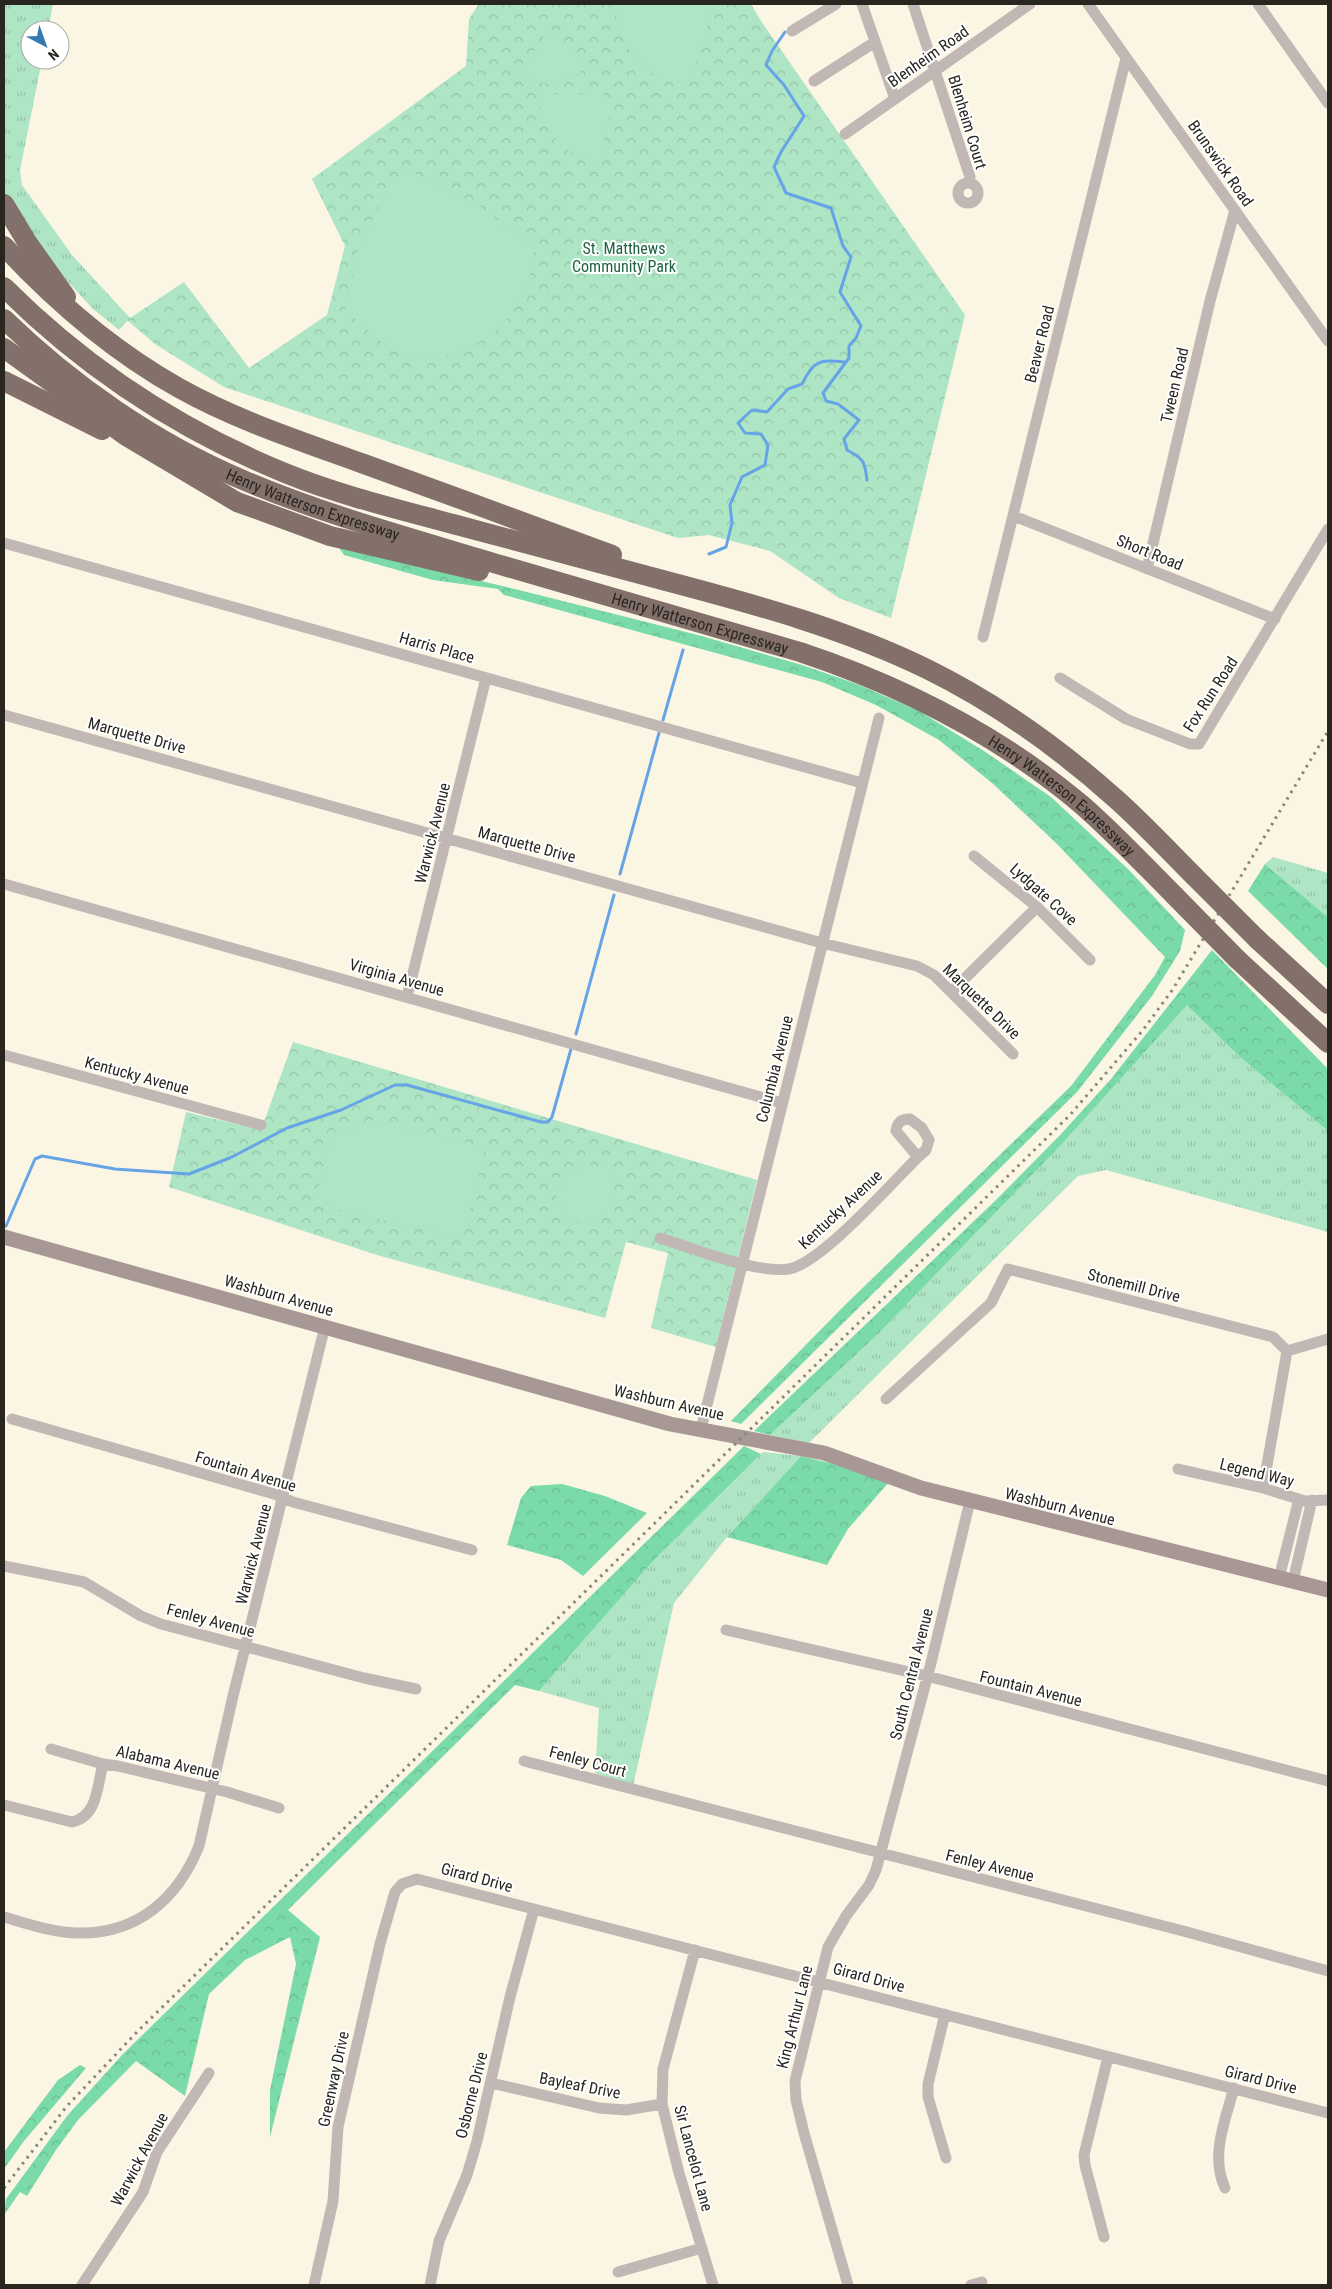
<svg xmlns="http://www.w3.org/2000/svg" width="1332" height="2289" font-family="'Roboto Condensed',sans-serif">
	<style>
		.grass { fill: url(#grass-tufts) }
		.forest { fill: url(#forest-crowns) }
		.park { fill: url(#park-crowns) }
		.pitch { fill: #ade5c5 }
		.lines { fill: none; stroke-linecap: round; stroke-linejoin: round }
		.stream { stroke: #66a4e7; stroke-width: 3 }
		.street { stroke: #c1b7b5; stroke-width: 11 }
		.secondary { stroke: #a79895; stroke-width: 15 }
		.highway { stroke: #83706b; stroke-width: 20 }
		.rail { stroke: #8a867a; stroke-width: 3; stroke-dasharray: 2.5 5; stroke-linecap: butt }
		.highway-bridge { stroke: #83706b; stroke-width: 20 }
		.labels { text-anchor: middle; stroke-width: 4; stroke-linejoin: round; paint-order: stroke }
		.street-label { font-size: 16px; fill: #28261f; stroke: #fff }
		.park-label { font-size: 16px; fill: #1b6343; stroke: #fff }
	</style>
	<defs>
		<pattern id="grass-tufts" width="24" height="20" patternUnits="userSpaceOnUse" patternTransform="scale(1.25)"><rect width="24" height="20" fill="#ade5c5"/><path d="M3 7l-1-3M5 7V3M7 7l1-3M15 17l-1-3M17 17v-4M19 17l1-3" fill="none" stroke="#95c4a9"/></pattern>
		<pattern id="forest-crowns" width="20" height="18" patternUnits="userSpaceOnUse" patternTransform="scale(1.25)"><rect width="20" height="18" fill="#7adba8"/><path d="M2 6a3 3 0 1 1 6 0M12 15a3 3 0 1 1 6 0" fill="none" stroke="#6abc90"/></pattern>
		<pattern id="park-crowns" width="20" height="18" patternUnits="userSpaceOnUse" patternTransform="scale(1.25)"><rect width="20" height="18" fill="#ade5c5"/><path d="M2 6a3 3 0 1 1 6 0M12 15a3 3 0 1 1 6 0" fill="none" stroke="#95c4a9"/></pattern>
	</defs>
	<rect width="100%" height="100%" fill="#fbf6e3"/>
	<!-- grass -->
	<path class="grass" d="M 4,4 L 53,4 L 48,30 L 30,30 L 30,60 L 42,60 L 20,170 L 22,185 L 72,255 L 130,318 L 119,330 L 93,309 L 46,258 L 4,194 Z
		M 1273,857 L 1328,873 L 1328,917 L 1265,864 Z
		M 1187,1004 L 1241,1058 L 1328,1131 L 1328,1232 L 1106,1170 L 1078,1176 L 809,1443 L 770,1435 L 880,1332 L 1061,1145 Z
		M 763,1452 L 801,1456 L 727,1537 L 674,1603 L 633,1786 L 595,1773 L 599,1708 L 539,1691 L 654,1560 Z"/>
	<!-- forest -->
	<path class="forest" d="M 339,548 L 511,588 L 698,635 L 802,665 L 857,684 L 919,711 L 984,751 L 1051,797 L 1129,870 L 1185,930 L 1180,951 L 1152,996 L 1077,1092 L 741,1424 L 731,1421 L 844,1306 L 1071,1086 L 1155,975 L 1165,957 L 1055,842 L 992,783 L 939,740 L 876,705 L 822,682 L 504,595 L 498,589 L 433,580 L 344,555 Z
		M 1265,864 L 1328,917 L 1328,969 L 1248,891 Z
		M 1212,950 L 1328,1069 L 1328,1131 L 1241,1058 L 1187,1005 L 1061,1145 L 880,1332 L 770,1435 L 754,1431 L 997,1199 L 1061,1134 L 1111,1079 Z
		M 744,1446 L 761,1454 L 654,1560 L 539,1691 L 515,1685 L 288,1910 L 320,1937 L 270,2137 L 270,2090 L 296,1964 L 290,1937 L 245,1960 L 209,1994 L 185,2096 L 136,2061 L 78,2120 L 56,2150 L 27,2196 L 20,2192 L 4,2215 L 6,2199 L 67,2116 L 122,2055 Z
		M 801,1456 L 858,1470 L 889,1482 L 848,1529 L 827,1565 L 727,1537 Z
		M 562,1484 L 605,1496 L 647,1513 L 583,1576 L 561,1560 L 507,1545 L 521,1498 L 531,1486 Z
		M 80,2065 L 86,2068 L 24,2141 L 4,2169 L 4,2152 L 58,2080 Z"/>
	<!-- park -->
	<path class="park" d="M 479,4 L 751,4 L 761,21 L 965,315 L 891,618 L 839,598 L 770,551 L 709,535 L 678,538 L 224,387 L 155,344 L 127,320 L 184,282 L 249,368 L 327,315 L 345,246 L 312,179 L 466,66 L 469,19 Z
		M 293,1042 L 757,1180 L 716,1347 L 651,1328 L 668,1253 L 626,1242 L 605,1318 L 377,1255 L 169,1187 L 186,1112 L 261,1130 Z"/>
	<!-- pitch -->
	<path class="pitch" d="M 616,4 L 711,4 L 705,38 L 688,87 C 675,84 663,81 652,73 C 632,60 613,28 616,4 Z
		M 549,29 L 590,63 C 566,87 550,89 519,74 Z
		M 538,94 L 604,94 L 611,106 L 600,164 C 561,152 543,136 538,94 Z
		M 413,172 L 479,206 L 534,248 C 532,265 530,284 521,299 C 499,340 444,370 399,353 C 384,347 358,321 345,310 L 360,244 L 393,179 Z
		M 371,1120 L 485,1147 L 463,1239 L 315,1204 L 331,1138 Z
		M 588,1165 L 611,1168 C 615,1175 614,1180 613,1188 C 611,1212 608,1218 582,1223 C 566,1218 559,1208 556,1191 L 568,1173 Z"/>
	<g class="lines">
		<!-- stream -->
		<path class="stream" d="M 785,32 L 772,51 L 766,65 L 784,85 L 804,116 L 781,152 L 774,167 L 786,193 L 831,208 L 843,246 L 851,257 L 840,292 L 861,326 L 856,338 L 849,346 L 849,358 L 823,393 L 826,401 L 838,404 L 859,420 L 844,439 L 847,450 C 864,459 865,462 867,480
			M 709,554 L 726,547 L 732,523 L 730,505 L 742,477 L 765,465 L 768,445 L 761,434 L 745,433 L 738,423 L 752,410 L 767,412 L 788,389 L 802,384 C 814,359 820,360 846,362
			M 663,720 L 683,650
			M 620,874 L 659,733
			M 576,1034 L 614,895
			M 6,1226 L 35,1159 L 42,1156 L 115,1169 L 189,1174 L 232,1157 L 287,1128 L 341,1110 L 395,1085 L 407,1085 L 541,1122 L 548,1122 L 552,1117 L 571,1049"/>
		<!-- street -->
		<path class="street" d="M 862,4 L 895,99
			M 913,4 L 970,177 L 969,183
			M 1088,4 L 1328,341
			M 1258,4 L 1328,103
			M 792,31 L 836,4
			M 814,81 L 875,42
			M 845,134 L 1030,4
			M958 193a10 10 0 1 1 20 0a10 10 0 1 1-20 0Z
			M 1014,516 L 1275,619
			M 4,543 L 862,783
			M 1147,569 L 1210,301 L 1235,210
			M 983,637 L 1126,58
			M 1060,678 L 1126,719 L 1190,744 L 1199,744 L 1328,529
			M 4,715 L 822,943 L 917,966 L 934,975 L 1013,1054
			M 974,856 L 1037,907 L 1090,960
			M 4,884 L 782,1103
			M 952,991 L 1037,907
			M 407,997 L 486,678
			M 4,1055 L 261,1125
			M 660,1238 C 692,1248 757,1274 789,1269 C 820,1264 893,1182 918,1157 L 926,1150 L 929,1140 L 922,1128 L 910,1119 C 901,1119 897,1123 896,1131 L 918,1157
			M 1287,1351 L 1328,1339
			M 886,1399 L 991,1303 L 1008,1269 L 1273,1337 L 1287,1351
			M 12,1419 L 274,1494 L 293,1502 L 472,1550
			M 701,1429 L 879,718
			M 1178,1469 L 1263,1488 L 1305,1501 L 1328,1500
			M 1263,1488 L 1287,1351
			M 4,1566 L 84,1582 L 141,1616 L 161,1624 L 364,1678 L 416,1689
			M 1279,1578 L 1299,1499
			M 1293,1581 L 1312,1500
			M 726,1630 L 927,1676 L 1328,1781
			M 51,1749 L 103,1764 L 118,1766 L 227,1792 L 279,1808
			M 524,1761 L 1187,1932 L 1328,1971
			M 4,1805 L 72,1822 C 98,1816 97,1786 103,1764
			M 4,1917 C 28,1924 54,1933 79,1933 C 138,1934 178,1898 199,1846 L 233,1696 L 325,1326
			M 695,1950 L 663,2069 L 662,2104 L 679,2173 L 713,2285
			M 945,2014 L 928,2084 L 928,2097 L 946,2158
			M 491,2083 L 599,2108 L 626,2110 L 662,2104
			M 1225,2188 C 1210,2156 1225,2121 1234,2088
			M 1104,2237 L 1085,2165 L 1084,2155 L 1108,2057
			M 618,2272 L 702,2248
			M 82,2285 L 143,2192 L 157,2152 L 209,2073
			M 314,2285 L 333,2201 L 338,2127 L 380,1944 L 395,1892 L 402,1884 L 417,1879 L 1328,2113
			M 430,2285 L 439,2241 L 467,2175 L 477,2141 L 510,1997 L 534,1909
			M 848,2285 L 804,2133 L 796,2100 L 795,2081 L 828,1947 L 846,1916 L 869,1885 L 876,1870 L 931,1663 L 970,1501
			M 971,2285 L 982,2282"/>
		<!-- secondary -->
		<path class="secondary" d="M 4,1237 L 670,1424 L 824,1453 L 921,1488 L 1328,1590"/>
		<!-- highway -->
		<g class="highway">
			<path d="M 4,204 L 27,242 L 66,297"/>
			<path d="M 4,246 C 55,301 113,351 179,388 C 238,421 301,441 364,464 C 447,494 529,524 612,555"/>
			<path d="M 4,287 C 84,367 180,430 285,473 C 339,495 397,509 453,524 C 526,543 598,563 670,582 C 757,605 845,629 927,669 C 996,703 1059,748 1116,799 C 1143,823 1168,850 1194,876"/>
			<path id="s1" d="M 4,319 C 72,385 155,443 243,480 C 325,515 411,538 497,564 C 598,593 699,623 800,652 C 902,686 999,735 1082,805 C 1114,833 1144,865 1174,895"/>
			<path d="M 4,348 L 126,436 L 237,502 L 330,536 L 479,571"/>
			<path d="M 4,381 L 102,430"/>
			<path d="M 1257,939 L 1328,1004"/>
			<path d="M 1237,959 L 1328,1043"/>
		</g>
		<!-- rail -->
		<path class="rail" d="M 4,2188 L 67,2106 L 136,2033 L 1070,1115 L 1143,1030 L 1173,989 L 1328,731"/>
		<!-- highway-bridge -->
		<path class="highway-bridge" d="M 1194,876 L 1257,939
			M 1174,895 L 1237,959"/>
	</g>
	<g class="labels">
		<!-- street labels -->
		<g class="street-label">
			<text transform="translate(928 56) rotate(-35)" y="6">Blenheim Road</text>
			<text transform="translate(968 122) rotate(73)" y="6">Blenheim Court</text>
			<text transform="translate(1221 163) rotate(55)" y="6">Brunswick Road</text>
			<text transform="translate(1039 344) rotate(-76)" y="6">Beaver Road</text>
			<text transform="translate(1174 385) rotate(-77)" y="6">Tween Road</text>
			<text dy="6" stroke="none"><textPath href="#s1" startOffset="364">Henry Watterson Expressway</textPath></text>
			<text transform="translate(1150 552) rotate(22)" y="6">Short Road</text>
			<text dy="6" stroke="none"><textPath href="#s1" startOffset="769">Henry Watterson Expressway</textPath></text>
			<text transform="translate(437 647) rotate(16)" y="6">Harris Place</text>
			<text transform="translate(1210 694) rotate(-57)" y="6">Fox Run Road</text>
			<text transform="translate(137 735) rotate(15)" y="6">Marquette Drive</text>
			<text dy="6" stroke="none"><textPath href="#s1" startOffset="1174">Henry Watterson Expressway</textPath></text>
			<text transform="translate(432 833) rotate(-76)" y="6">Warwick Avenue</text>
			<text transform="translate(527 844) rotate(15)" y="6">Marquette Drive</text>
			<text transform="translate(1044 894) rotate(42)" y="6">Lydgate Cove</text>
			<text transform="translate(397 977) rotate(16)" y="6">Virginia Avenue</text>
			<text transform="translate(982 1001) rotate(44)" y="6">Marquette Drive</text>
			<text transform="translate(774 1069) rotate(-76)" y="6">Columbia Avenue</text>
			<text transform="translate(137 1075) rotate(15)" y="6">Kentucky Avenue</text>
			<text transform="translate(840 1209) rotate(-43)" y="6">Kentucky Avenue</text>
			<text transform="translate(1134 1285) rotate(14)" y="6">Stonemill Drive</text>
			<text transform="translate(279 1295) rotate(16)" y="6">Washburn Avenue</text>
			<text transform="translate(669 1402) rotate(13)" y="6">Washburn Avenue</text>
			<text transform="translate(246 1471) rotate(17)" y="6">Fountain Avenue</text>
			<text transform="translate(1257 1472) rotate(14)" y="6">Legend Way</text>
			<text transform="translate(1060 1506) rotate(14)" y="6">Washburn Avenue</text>
			<text transform="translate(253 1554) rotate(-76)" y="6">Warwick Avenue</text>
			<text transform="translate(211 1620) rotate(15)" y="6">Fenley Avenue</text>
			<text transform="translate(911 1674) rotate(-76)" y="6">South Central Avenue</text>
			<text transform="translate(1031 1688) rotate(14)" y="6">Fountain Avenue</text>
			<text transform="translate(588 1761) rotate(15)" y="6">Fenley Court</text>
			<text transform="translate(168 1762) rotate(13)" y="6">Alabama Avenue</text>
			<text transform="translate(990 1865) rotate(14)" y="6">Fenley Avenue</text>
			<text transform="translate(477 1877) rotate(15)" y="6">Girard Drive</text>
			<text transform="translate(869 1977) rotate(15)" y="6">Girard Drive</text>
			<text transform="translate(794 2017) rotate(-76)" y="6">King Arthur Lane</text>
			<text transform="translate(333 2079) rotate(-78)" y="6">Greenway Drive</text>
			<text transform="translate(1261 2079) rotate(14)" y="6">Girard Drive</text>
			<text transform="translate(580 2085) rotate(11)" y="6">Bayleaf Drive</text>
			<text transform="translate(471 2095) rotate(-76)" y="6">Osborne Drive</text>
			<text transform="translate(694 2158) rotate(75)" y="6">Sir Lancelot Lane</text>
			<text transform="translate(139 2159) rotate(-62)" y="6">Warwick Avenue</text>
		</g>
		<!-- park labels -->
		<g class="park-label">
			<text x="624" y="254">St. Matthews<tspan x="624" dy="18">Community Park</tspan></text>
		</g>
	</g>
	<!-- border -->
	<rect width="1332" height="2289" fill="none" stroke="#28261f" stroke-width="10"/>
	<!-- north arrow -->
	<g transform="translate(45 45) rotate(139)"><circle r="24" fill="#ffffff" stroke="#a9a8a5"/>
	<path d="M0-4L9 19L0 12L-9 19Z" fill="#347aaf"/>
	<text y="-8" font-size="14" font-weight="bold" text-anchor="middle" fill="#28261f">N</text>
	</g>
</svg>
